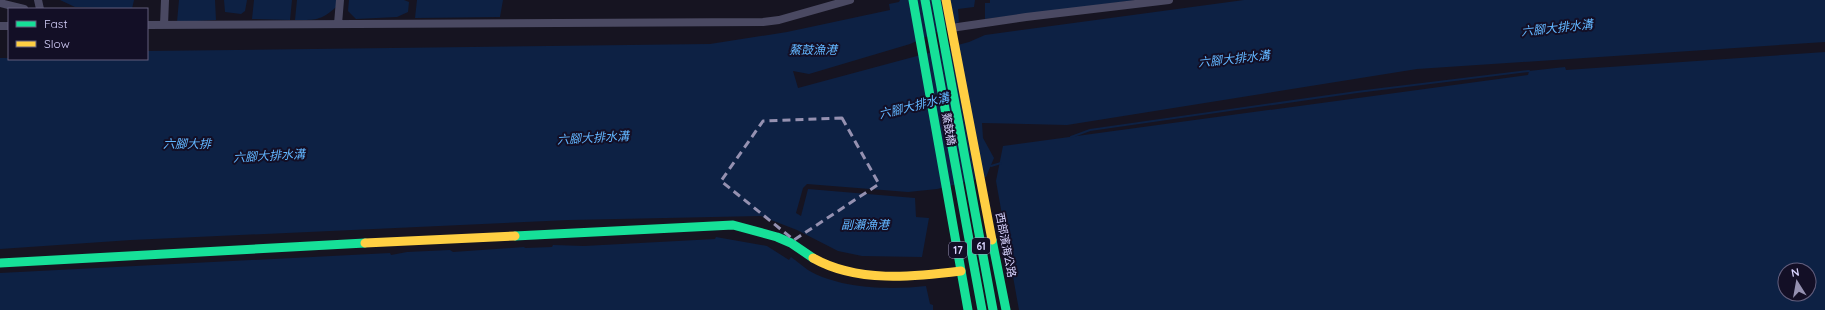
<svg xmlns="http://www.w3.org/2000/svg" width="1825" height="310" font-family="Quicksand,'Noto Sans TC',sans-serif">
	<style>
		.water { fill: #0d2144; fill-rule: evenodd }
		.lines { fill: none; stroke-linecap: round; stroke-linejoin: round }
		.stream { stroke: #0d2144; stroke-width: 2 }
		.street { stroke: #4a4962; stroke-width: 8 }
		.fast { stroke: #16e098; stroke-width: 9 }
		.slow { stroke: #ffcf43; stroke-width: 9 }
		.marked { fill: none; stroke: #9591b1; stroke-width: 3; stroke-dasharray: 8 5; stroke-linejoin: round }
		.labels { text-anchor: middle; stroke-width: 4; stroke-linejoin: round; paint-order: stroke }
		.shield { fill: #130f26; stroke: #9e99be; stroke-width: 1 }
		.shield-label { font-size: 10px; font-weight: bold; fill: #d9d4ff }
		.street-label { font-size: 11px; fill: #d9d4ff; stroke: #130f26 }
		.water-label { font-size: 12px; font-style: italic; fill: #62b6ff; stroke: #130f26 }
	</style>
	<rect width="100%" height="100%" fill="#161421"/>
	<!-- water -->
	<path class="water" d="M 60,0 L 134,0 L 132,9 L 75,7 Z
		M 179,0 L 215,0 L 216,20 L 177,22 Z
		M 224,0 L 247,0 L 245,11 L 241,14 L 225,12 Z
		M 254,0 L 292,0 L 290,20 L 252,19 Z
		M 297,0 L 337,0 L 336,7 C 321,21 314,20 295,20 Z
		M 349,0 L 404,0 L 409,2 L 408,12 L 397,17 L 356,19 L 348,11 Z
		M 417,0 L 503,0 L 500,17 L 415,18 Z
		M 900,0 L 975,0 L 974,7 L 958,9 L 959,22 L 910,44 L 809,74 L 793,71 L 798,88 L 969,42 L 985,35 L 1244,0 L 1825,0 L 1825,42 L 1417,69 L 1067,125 L 982,123 L 983,138 L 994,158 L 986,177 L 937,189 L 908,192 L 807,184 L 803,188 L 796,213 L 801,216 L 808,189 L 915,198 L 916,217 L 929,218 L 922,257 L 862,256 L 838,251 L 797,230 L 761,216 L 569,220 L 131,240 L 0,249 L 0,58 L 147,59 L 147,51 L 710,44 L 787,32 L 890,10 L 889,4 L 899,2 Z
		M 990,0 L 1137,0 L 985,19 L 985,3 L 990,3 Z
		M 1825,52 L 1825,310 L 1019,310 L 996,181 L 1003,146 L 1528,75 L 1529,71 L 1565,67 L 1566,70 ZM 1785,270 L 1809,270 L 1809,294 L 1785,294 Z
		M 716,237 L 767,246 L 789,260 L 791,257 C 797,261 802,266 808,270 C 840,289 890,290 926,286 L 930,304 L 933,305 L 933,310 L 0,310 L 0,273 L 390,253 L 391,255 L 407,252 L 450,250 L 453,252 L 524,247 L 525,248 L 552,247 L 553,245 L 584,246 L 715,239 Z"/>
	<g class="lines">
		<!-- stream -->
		<path class="stream" d="M 1071,137 L 1090,130 L 1357,92 L 1529,71
			M 991,166 L 1001,163"/>
		<!-- street -->
		<path class="street" d="M 38,0 L 40,9
			M 0,3 L 24,9
			M 338,24 L 340,0
			M 147,25 L 763,22 L 779,20 L 850,0
			M 164,25 L 165,0
			M 0,26 L 9,26
			M 951,28 L 1026,17 L 1169,0"/>
		<!-- fast -->
		<path class="fast" d="M 913,0 L 968,310
			M 925,0 L 982,310
			M 936,0 L 993,310
			M 515,236 L 733,225 L 777,237 L 791,243 L 813,258
			M 992,240 L 1006,310
			M 0,263 L 365,243"/>
		<!-- slow -->
		<path class="slow" d="M 946,0 L 992,240
			M 365,243 L 515,236
			M 813,258 C 857,283 913,277 961,271"/>
	</g>
	<!-- marked area -->
	<path class="marked" d="M 842,118 L 879,184 L 794,240 L 721,181 L 763,121 Z"/>
	<g class="labels">
		<!-- shield labels -->
		<g class="shield">
			<rect x="972" y="238" width="18" height="16" rx="3"/>
			<rect x="949" y="242" width="18" height="16" rx="3"/>
		</g>
		<g class="shield-label">
			<text x="981" y="250">61</text>
			<text x="958" y="254">17</text>
		</g>
		<!-- street labels -->
		<g class="street-label">
			<text transform="translate(949 129) rotate(80)" y="4">鰲鼓橋</text>
			<text transform="translate(1006 245) rotate(79)" y="4">西部濱海公路</text>
		</g>
		<!-- water labels -->
		<g class="water-label">
			<text transform="translate(1557 28) rotate(-6)" y="4">六腳大排水溝</text>
			<text x="813" y="54">鰲鼓漁港</text>
			<text transform="translate(1234 59) rotate(-6)" y="4">六腳大排水溝</text>
			<text transform="translate(914 106) rotate(-14)" y="4">六腳大排水溝</text>
			<text transform="translate(593 138) rotate(-3)" y="4">六腳大排水溝</text>
			<text x="187" y="148">六腳大排</text>
			<text transform="translate(269 156) rotate(-3)" y="4">六腳大排水溝</text>
			<text x="865" y="229">副瀨漁港</text>
		</g>
	</g>
	<!-- legend -->
	<rect x="8" y="8" width="140" height="52" fill="#130f26" stroke="#625e7d"/>
	<rect x="16" y="21" width="20" height="6" fill="#16e098" stroke="#625e7d"/>
	<text x="44" y="28" font-size="12" fill="#d9d4ff">Fast</text>
	<rect x="16" y="41" width="20" height="6" fill="#ffcf43" stroke="#625e7d"/>
	<text x="44" y="48" font-size="12" fill="#d9d4ff">Slow</text>
	<!-- north arrow -->
	<g transform="translate(1797 282) rotate(349)"><circle r="19" fill="#130f26" stroke="#625e7d"/>
	<path d="M0-3L7 15L0 10L-7 15Z" fill="#9591b1"/>
	<text y="-6" font-size="11" font-weight="bold" text-anchor="middle" fill="#d9d4ff">N</text>
	</g>
</svg>
